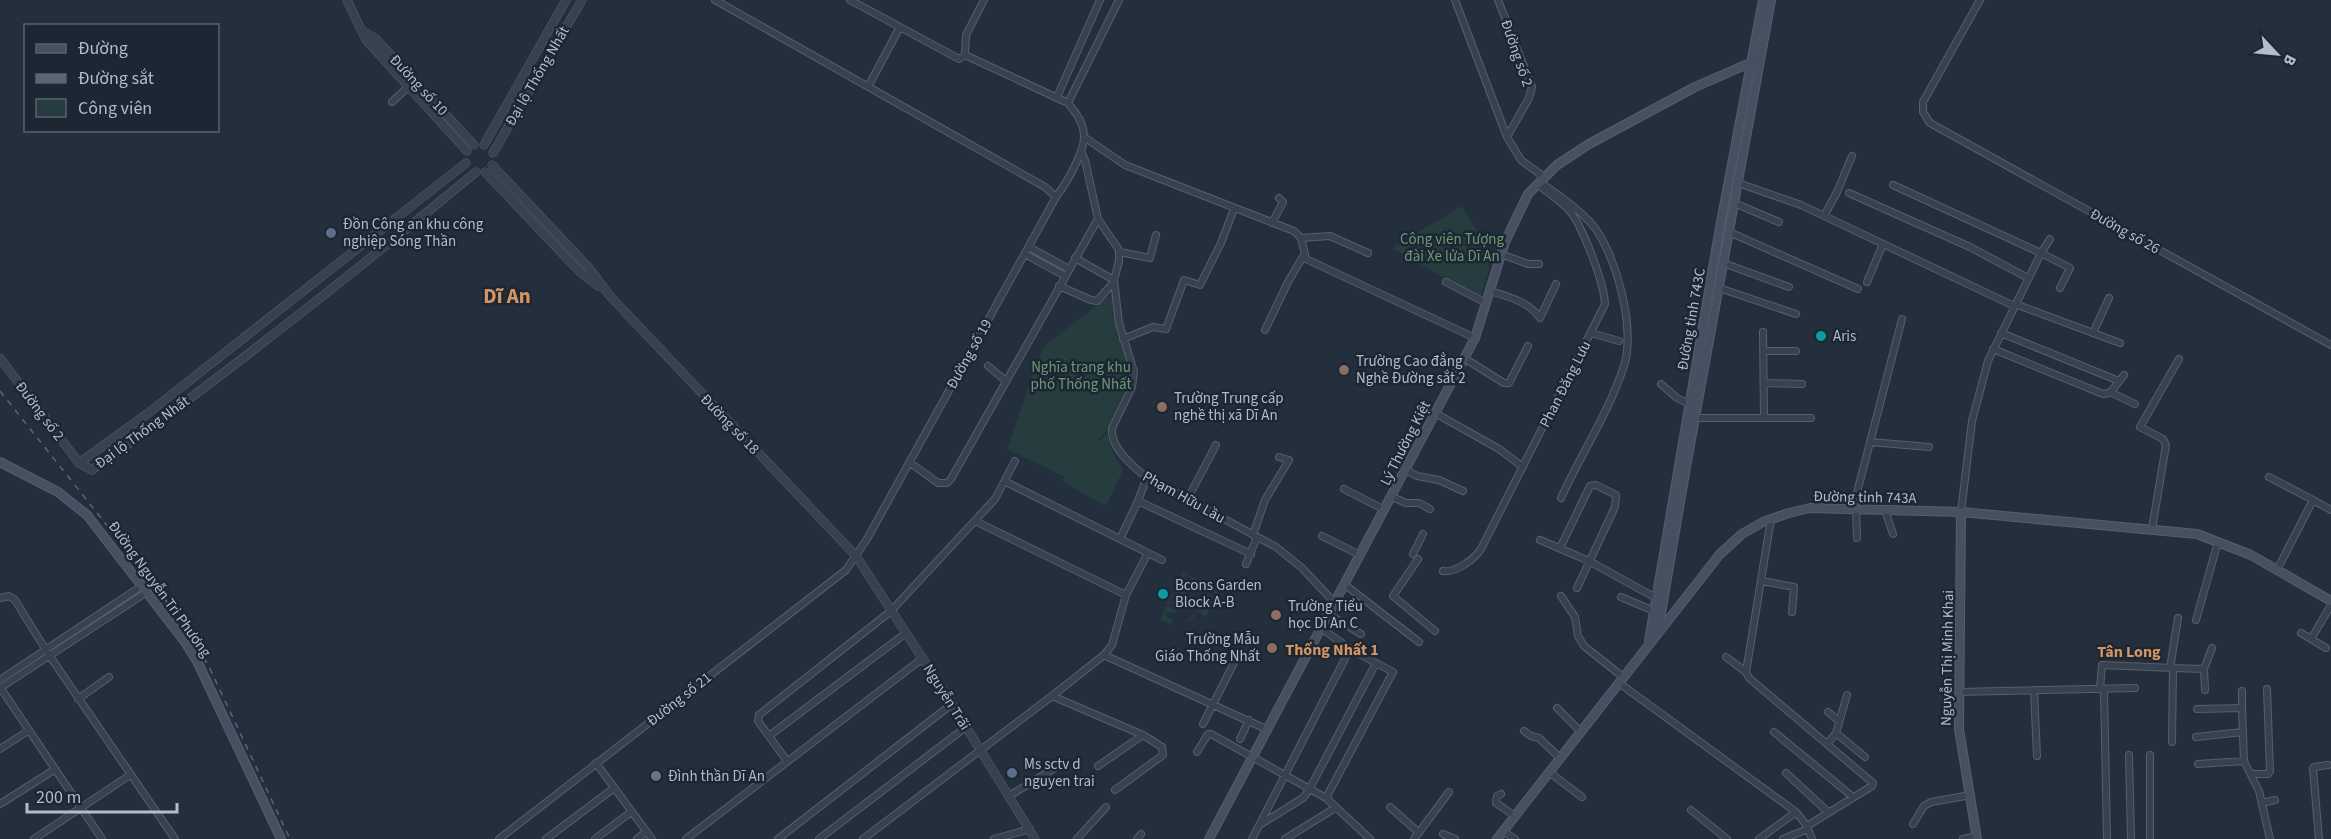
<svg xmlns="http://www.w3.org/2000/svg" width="2331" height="839" font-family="'Source Sans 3',sans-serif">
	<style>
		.green { fill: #263c3f }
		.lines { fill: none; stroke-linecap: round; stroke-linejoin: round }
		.minor-casing { stroke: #565f6c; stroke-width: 8 }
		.tertiary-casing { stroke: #565f6c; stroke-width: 9 }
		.secondary-casing { stroke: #565f6c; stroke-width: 10 }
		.minor { stroke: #38414e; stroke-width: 6 }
		.tertiary { stroke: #38414e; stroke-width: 8 }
		.secondary { stroke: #465061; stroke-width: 8 }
		.rail { stroke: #5a6575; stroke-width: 1.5; stroke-dasharray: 6 6; stroke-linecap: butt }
		.service-dot { fill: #5c6f8a; stroke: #1d2633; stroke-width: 2 }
		.culture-dot { fill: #0f9aa8; stroke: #1d2633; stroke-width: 2 }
		.education-dot { fill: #8d6e63; stroke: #1d2633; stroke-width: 2 }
		.worship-dot { fill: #6b7280; stroke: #1d2633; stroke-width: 2 }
		.labels { text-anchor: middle; stroke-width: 5; stroke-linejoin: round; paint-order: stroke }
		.street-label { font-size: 15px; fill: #b4bcc9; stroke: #1d2633 }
		.poi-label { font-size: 15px; fill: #b4bcc9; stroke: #1d2633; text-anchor: start }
		.park-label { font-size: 15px; fill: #6b9a76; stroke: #1d2633 }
		.neighbourhood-label { font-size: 16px; font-weight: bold; fill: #d59563; stroke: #1d2633 }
		.district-label { font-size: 21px; font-weight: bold; fill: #d59563; stroke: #1d2633 }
	</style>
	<rect width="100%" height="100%" fill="#242f3e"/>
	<!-- green -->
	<path class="green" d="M 1462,206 L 1487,248 L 1489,268 L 1480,299 L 1392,248 Z
		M 1113,293 L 1131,376 L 1106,431 L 1092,448 L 1107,433 L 1112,451 L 1123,470 L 1106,506 L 1062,481 L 1065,477 L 1007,449 L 1042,348 Z
		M 1183,572 L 1199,580 L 1199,581 L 1193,583 L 1190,576 L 1184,575 L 1185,581 L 1191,583 L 1181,585 L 1178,588 L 1186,591 L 1187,598 L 1184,599 L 1182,595 L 1179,595 L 1180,593 L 1171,598 L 1170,604 L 1166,605 L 1174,590 L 1178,588 L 1174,589 Z
		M 1209,584 L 1219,590 L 1206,617 L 1197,611 L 1192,620 L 1187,621 L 1196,612 L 1202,609 L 1199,603 L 1204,591 L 1209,598 L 1209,593 L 1212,596 L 1215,594 L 1214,590 L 1209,588 Z
		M 1177,597 L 1179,597 L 1175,603 L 1174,608 L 1177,608 L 1176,603 L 1181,607 L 1184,605 L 1184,601 L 1187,600 L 1184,607 L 1177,608 L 1176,613 L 1165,613 L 1167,617 L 1173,619 L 1172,626 L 1160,619 L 1166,607 L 1169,606 L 1174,608 L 1173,603 Z"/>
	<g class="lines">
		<defs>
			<path id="minor" d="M 715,0 L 1045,187 L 1056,197
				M 850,0 L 959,59 L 965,55
				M 1455,0 L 1507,137 L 1521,160 L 1544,177
				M 1498,0 L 1532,87 L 1529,98 L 1507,137
				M 1980,0 L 1923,102 L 1923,112 L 1930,123 L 2331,345
				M 869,85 L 900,27
				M 1057,97 L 1100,0
				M 392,102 L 408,87
				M 1068,103 L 1119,0
				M 1084,137 L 1125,165 L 1294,231 L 1301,238 L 1306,259 L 1475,338
				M 1081,151 L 1085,160 L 1098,219 L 1119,250 L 1119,261 L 1114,280 L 1119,323 L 1134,372 L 1132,387 L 1112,428 C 1110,447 1131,465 1145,476 L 1276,547 L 1302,568 L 1334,602
				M 1738,183 L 1801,205 L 2014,306
				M 1544,185 C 1561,196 1577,208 1591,223 C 1616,252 1636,328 1624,366 C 1609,412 1581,454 1561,498
				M 1893,185 L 2041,253 L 1988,361 L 1972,421 L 1961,512
				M 1849,193 L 1970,247 L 2028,278
				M 1734,203 L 1779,222
				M 1824,216 L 1837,192 L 1852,156
				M 1272,223 L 1283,202 L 1279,198
				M 1729,232 L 1858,289
				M 1301,238 L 1330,236 L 1368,253
				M 2050,239 L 2041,253 L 2070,268 L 2060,288
				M 1029,247 L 1069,269
				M 1120,252 L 1150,258 L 1156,235
				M 1025,254 L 1065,276
				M 1501,254 L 1528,264 L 1539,264
				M 1075,258 L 1114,280
				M 1723,263 L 1789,287
				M 1446,282 L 1486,303
				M 1867,282 L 1883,244
				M 1059,286 L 1091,300 L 1097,301 L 1114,282
				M 1719,288 L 1796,314
				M 1490,291 C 1509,297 1528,301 1540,318 L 1556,284
				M 2015,304 L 2120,343
				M 1265,330 L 1288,282 L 1304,255
				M 1763,332 L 1764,417
				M 1591,333 L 1619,341
				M 2001,333 L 2119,381
				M 2093,333 L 2109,298
				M 1123,339 L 1153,327 L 1166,329 L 1184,280 L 1200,285 L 1221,243 L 1234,209
				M 1993,349 L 2103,394 L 2110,393 L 2124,375
				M 1764,351 L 1796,351
				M 1464,358 L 1504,383 L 1509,383 L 1528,346
				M 988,366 L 1006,381
				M 1764,383 L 1802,384
				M 1661,384 L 1677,398 L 1689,404
				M 2110,392 L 2135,404
				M 1435,413 L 1499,449 L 1523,467
				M 1695,418 L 1811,418
				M 1870,442 L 1929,447
				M 909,462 L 938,483 L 947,483 L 951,479 L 1098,219
				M 1406,470 L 1417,476 L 1439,480 L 1463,491
				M 2269,477 L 2313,500
				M 1006,482 L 1162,560
				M 1344,489 L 1385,510
				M 1392,497 L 1406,503 L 1419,503 L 1430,509
				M 1187,500 L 1216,445
				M 1138,501 L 1251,554
				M 1853,508 L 1902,319
				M 1856,508 L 1857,538
				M 1885,510 L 1893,534
				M 1771,519 L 1746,672 L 1749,678 L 1873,783 L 1872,786 L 1807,826
				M 975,521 L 1126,595
				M 2152,529 L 2166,445 L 2163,439 L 2140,427 L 2179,359
				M 1253,535 L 1265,500 L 1289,460 L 1279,457
				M 1322,536 L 1360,555
				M 1120,539 L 1138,501 L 1147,477
				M 1540,540 L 1589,561 L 1656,598
				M 1560,548 L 1590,486 L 1596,485 L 1616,495 L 1615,507 L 1577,588
				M 1413,554 L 1423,534
				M 1418,559 L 1393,596 L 1435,631
				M 1246,564 L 1257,537
				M 2277,570 L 2313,500 L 2331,510
				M 1443,571 C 1455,573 1474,560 1481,549 L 1605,304 C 1604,282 1583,228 1570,211 C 1561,201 1547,192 1537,184
				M 1762,581 L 1794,587 L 1792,612
				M 1344,584 L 1419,642
				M 1561,596 L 1575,617 L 1578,636 L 1584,646 L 1623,677
				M 1621,597 L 1654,611
				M 0,598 L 9,596 L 15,600 L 49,655 L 175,839
				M 1328,614 L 1361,634
				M 2196,620 L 2218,542
				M 1321,628 L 1350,649 L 1393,672 L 1326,798
				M 2301,633 L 2326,648
				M 2311,639 L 2331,605
				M 1104,655 L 1268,730
				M 1726,657 L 1746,672
				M 2170,668 L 2178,618
				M 2173,668 L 2204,669 L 2212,648
				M 2204,669 L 2205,690
				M 0,680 L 143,585
				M 1619,683 L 1796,812 L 1807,826 L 1812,839
				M 0,687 L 102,839
				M 0,688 L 147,592
				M 2100,689 L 2102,665 L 2173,668 L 2172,742
				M 2104,689 L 2107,839
				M 2034,690 L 2037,756
				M 2242,691 L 2242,708
				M 1959,692 L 2135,688
				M 1052,696 L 1143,735 L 1162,747 L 1163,755 L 1115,790
				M 78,699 L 109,677
				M 1557,708 L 1581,732
				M 2197,709 L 2242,708 L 2244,761 L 2259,791 L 2270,839
				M 1828,712 L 1839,721
				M 1203,724 L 1239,653
				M 1524,731 L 1531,736 L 1539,738 L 1560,758
				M 1774,732 L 1853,797
				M 1836,733 L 1865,757
				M 769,736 L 906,633
				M 2196,737 L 2243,732
				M 1240,739 L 1249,720
				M 1827,744 L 1836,733 L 1847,695
				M 0,749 L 28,731
				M 1197,752 L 1208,734 L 1211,734 L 1326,798 L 1370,839
				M 2129,755 L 2131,839
				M 2150,755 L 2150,839
				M 787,761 L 758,721 L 759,715 L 891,611 L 995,499 L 1015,461
				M 596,763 L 652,839
				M 2198,764 L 2244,761
				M 1098,766 L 1143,735
				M 1549,772 L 1582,797
				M 1786,773 L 1828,812
				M 2252,774 L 2268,774 L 2270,771 L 2267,689
				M 1501,794 L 1497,796 L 1496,803 L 1515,816
				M 1009,796 L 1058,766
				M 2262,803 L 2275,800
				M 0,804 L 54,770
				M 1390,807 L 1419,833
				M 1691,810 L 1727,839
				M 1261,824 L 1303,798 L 1309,790 L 1376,663
				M 1913,824 L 1924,806 L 1931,802 L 1971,795
				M 1503,831 L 1515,839
				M 1443,834 L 1455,839
				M 34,839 L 130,775
				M 499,839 L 846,570 L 867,539 L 1056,197 C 1066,184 1084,153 1084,137 C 1084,123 1076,113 1068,103 L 965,55 L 966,35 L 984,0
				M 546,839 L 614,788
				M 595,839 L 631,812
				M 637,839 L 646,832
				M 686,839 L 923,658
				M 778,839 L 952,704
				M 819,839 L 966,727
				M 863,839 L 1052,696 L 1104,655 L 1112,645 L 1126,595 L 1148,553
				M 994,839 L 1030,829
				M 1077,839 L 1106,807
				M 1137,839 L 1141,834
				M 1252,839 L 1350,649
				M 1285,839 L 1335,808
				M 1414,839 L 1449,792
				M 1759,839 L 1796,812
				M 1783,839 L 1808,829
				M 1963,839 L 1977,836
				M 2319,839 L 2313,769 L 2314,767 L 2328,765"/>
			<path id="tertiary" d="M 347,0 L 366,40 L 467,151
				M 361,30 L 376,39 L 474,145
				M 484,145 L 566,0
				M 493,153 L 582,0
				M 492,165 L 589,268 L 610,296 L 856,556 L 952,704 L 1035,839
				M 485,172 L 579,271 L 598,286
				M 0,358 L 79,463 L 92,470 C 224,376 351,275 476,172
				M 79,463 L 147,414 L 466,163"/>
			<path id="secondary" d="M 0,462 L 58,492 L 87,515 L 185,642 L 197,661 L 281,839
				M 1961,512 L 1959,729 L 1977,839
				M 1658,631 L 1686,467 L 1771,0
				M 1649,641 L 1719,233 L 1763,0
				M 1209,839 L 1475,338 L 1505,242 L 1528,194 L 1557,165 L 1589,144 L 1695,87 L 1759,59
				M 1497,839 L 1720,554 L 1742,534 L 1763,522 L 1789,513 L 1810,508 L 1961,512 L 2197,534 L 2251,555 L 2331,601"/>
		</defs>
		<!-- minor casing -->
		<use href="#minor" class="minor-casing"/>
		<!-- tertiary casing -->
		<use href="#tertiary" class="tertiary-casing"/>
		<!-- secondary casing -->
		<use href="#secondary" class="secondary-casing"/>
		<!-- minor -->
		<use href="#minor" class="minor"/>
		<!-- tertiary -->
		<use href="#tertiary" class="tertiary"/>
		<!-- secondary -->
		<use href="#secondary" class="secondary"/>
		<!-- rail -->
		<path class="rail" d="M 0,391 L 156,587 L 194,639 L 211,671 L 290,839"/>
	</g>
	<!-- markers -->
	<g class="service-dot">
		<circle cx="331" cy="233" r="6"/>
		<circle cx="1012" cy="773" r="6"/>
	</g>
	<g class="culture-dot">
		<circle cx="1821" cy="336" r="6"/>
		<circle cx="1163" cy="594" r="6"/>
	</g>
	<g class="education-dot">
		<circle cx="1344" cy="370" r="6"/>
		<circle cx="1162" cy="407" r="6"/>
		<circle cx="1276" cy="615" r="6"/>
		<circle cx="1272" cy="648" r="6"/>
	</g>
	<circle class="worship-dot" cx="656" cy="776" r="6"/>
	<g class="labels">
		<!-- street labels -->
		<g class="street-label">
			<text transform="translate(1517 53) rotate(71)" y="5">Đường số 2</text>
			<text transform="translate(537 76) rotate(-60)" y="5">Đại lộ Thống Nhất</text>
			<text transform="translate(419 85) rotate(47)" y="5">Đường số 10</text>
			<text transform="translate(2125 231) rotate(29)" y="5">Đường số 26</text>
			<text transform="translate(1691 319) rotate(-80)" y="5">Đường tỉnh 743C</text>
			<text transform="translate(969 354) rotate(-61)" y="5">Đường số 19</text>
			<text transform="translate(1565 384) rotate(-63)" y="5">Phan Đăng Lưu</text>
			<text transform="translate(40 411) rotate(53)" y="5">Đường số 2</text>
			<text transform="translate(730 424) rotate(46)" y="5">Đường số 18</text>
			<text transform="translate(142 432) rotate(-36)" y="5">Đại lộ Thống Nhất</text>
			<text transform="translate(1405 443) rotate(-63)" y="5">Lý Thường Kiệt</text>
			<text transform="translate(1184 497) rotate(29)" y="5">Phạm Hữu Lầu</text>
			<text transform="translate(1865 497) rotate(1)" y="5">Đường tỉnh 743A</text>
			<text transform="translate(160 589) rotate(54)" y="5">Đường Nguyễn Tri Phương</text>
			<text transform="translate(1947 658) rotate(-89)" y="5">Nguyễn Thị Minh Khai</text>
			<text transform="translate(947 697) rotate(58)" y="5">Nguyễn Trãi</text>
			<text transform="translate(679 699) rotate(-38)" y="5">Đường số 21</text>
		</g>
		<!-- poi labels -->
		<g class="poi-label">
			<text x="343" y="229">Đồn Công an khu công<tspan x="343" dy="17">nghiệp Sóng Thần</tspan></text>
			<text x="1833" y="341">Aris</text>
			<text x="1356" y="366">Trường Cao đẳng<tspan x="1356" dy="17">Nghề Đường sắt 2</tspan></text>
			<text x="1174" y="403">Trường Trung cấp<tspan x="1174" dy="17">nghề thị xã Dĩ An</tspan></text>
			<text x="1175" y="590">Bcons Garden<tspan x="1175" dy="17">Block A-B</tspan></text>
			<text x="1288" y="611">Trường Tiểu<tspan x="1288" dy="17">học Dĩ An C</tspan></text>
			<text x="1260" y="644" text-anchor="end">Trường Mẫu<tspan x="1260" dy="17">Giáo Thống Nhất</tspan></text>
			<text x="1024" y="769">Ms sctv d<tspan x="1024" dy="17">nguyen trai</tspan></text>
			<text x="668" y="781">Đình thần Dĩ An</text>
		</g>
		<!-- park labels -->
		<g class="park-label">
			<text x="1452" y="244">Công viên Tượng<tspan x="1452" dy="17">đài Xe lửa Dĩ An</tspan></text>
			<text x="1081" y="372">Nghĩa trang khu<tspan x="1081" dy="17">phố Thống Nhất</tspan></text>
		</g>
		<!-- neighbourhood labels -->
		<g class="neighbourhood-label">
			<text x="1332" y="655">Thống Nhất 1</text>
			<text x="2129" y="657">Tân Long</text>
		</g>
		<!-- district labels -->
		<g class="district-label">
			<text x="507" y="303">Dĩ An</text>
		</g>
	</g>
	<!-- legend -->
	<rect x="24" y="24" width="195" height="108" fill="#1d2633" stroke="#59626f" stroke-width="1.5"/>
	<rect x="36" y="44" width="30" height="9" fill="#465061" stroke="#59626f" stroke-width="1.5"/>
	<text x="78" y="54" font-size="18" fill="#b4bcc9">Đường</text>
	<rect x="36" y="74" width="30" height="9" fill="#5a6575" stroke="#59626f" stroke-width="1.5"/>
	<text x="78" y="84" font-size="18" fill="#b4bcc9">Đường sắt</text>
	<rect x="36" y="99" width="30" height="18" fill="#263c3f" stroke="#59626f" stroke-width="1.5"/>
	<text x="78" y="114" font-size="18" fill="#b4bcc9">Công viên</text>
	<!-- north arrow -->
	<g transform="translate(2277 54) rotate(116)" stroke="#1d2633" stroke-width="4.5" paint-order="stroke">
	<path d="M0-4.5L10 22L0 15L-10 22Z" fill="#b4bcc9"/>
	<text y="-9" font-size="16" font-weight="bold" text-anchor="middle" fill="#b4bcc9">B</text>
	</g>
	<!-- scale -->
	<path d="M27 803v9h150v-9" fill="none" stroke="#b4bcc9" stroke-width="3"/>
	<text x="36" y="803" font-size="18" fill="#b4bcc9" stroke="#1d2633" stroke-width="4.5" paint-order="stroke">200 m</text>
</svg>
